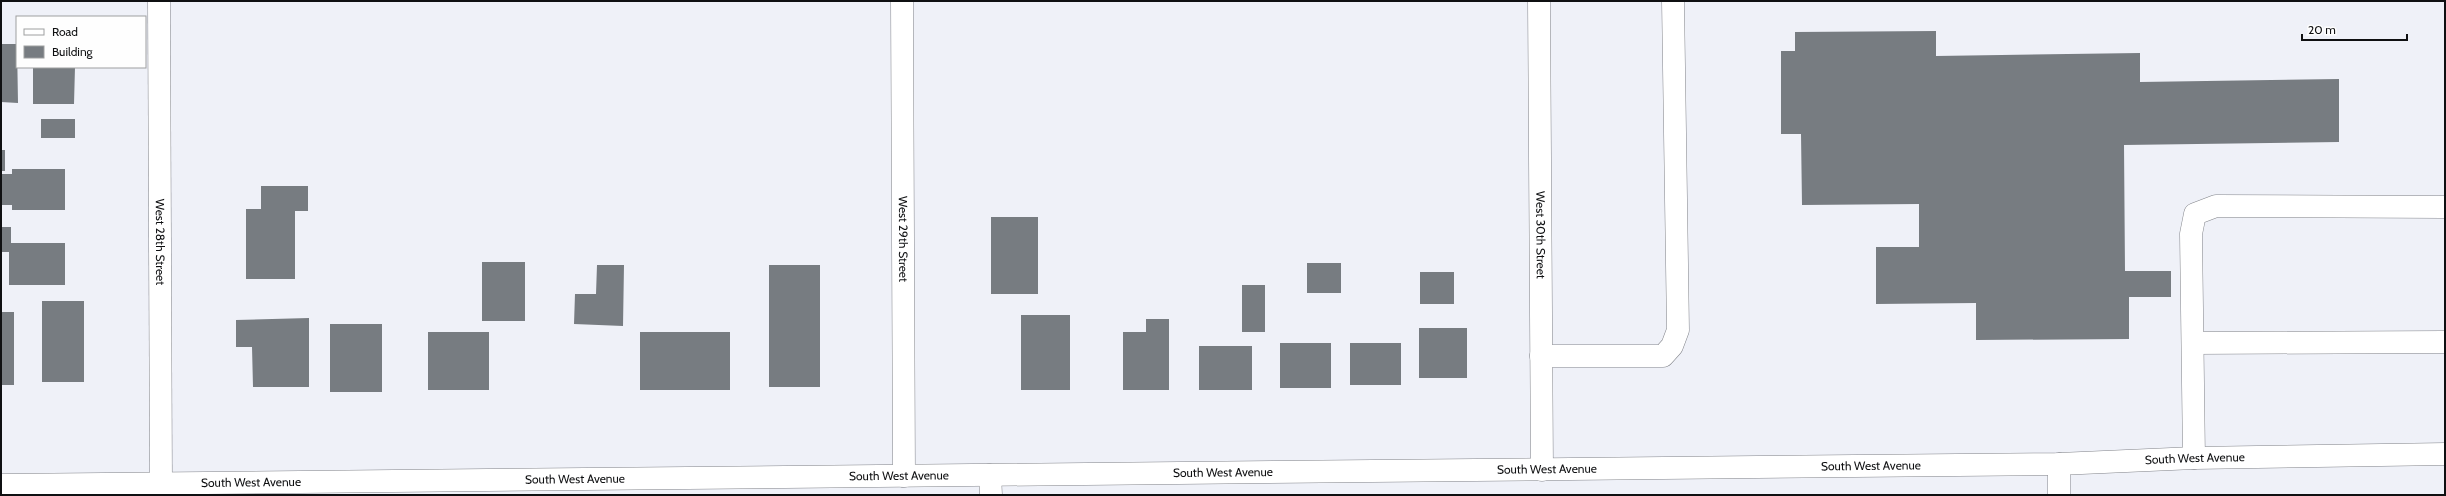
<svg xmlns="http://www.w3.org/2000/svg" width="2446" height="496" font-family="Cabin,sans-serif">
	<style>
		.building { fill: #777c81 }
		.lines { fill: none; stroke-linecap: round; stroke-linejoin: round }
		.minor-casing { stroke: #82848a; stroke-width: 23 }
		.minor { stroke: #fff; stroke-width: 22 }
		.labels { text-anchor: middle; stroke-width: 4; stroke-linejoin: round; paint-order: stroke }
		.street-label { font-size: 12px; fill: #0f1012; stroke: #fefefe }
	</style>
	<rect width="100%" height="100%" fill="#eff1f8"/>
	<!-- building -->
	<path class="building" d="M 1936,31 L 1936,56 L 2140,53 L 2140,82 L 2339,79 L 2339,142 L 2124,145 L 2125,271 L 2171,271 L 2171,297 L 2129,297 L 2129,339 L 1976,340 L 1976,303 L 1876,304 L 1876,247 L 1919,247 L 1919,204 L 1802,205 L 1801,134 L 1781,134 L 1781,51 L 1795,51 L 1795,32 Z
		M 1,44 L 17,44 L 18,103 L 1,102 Z
		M 33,67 L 75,67 L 74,104 L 33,104 Z
		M 41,119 L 75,119 L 75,138 L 41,138 Z
		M 1,150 L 5,150 L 5,171 L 1,171 Z
		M 12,169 L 65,169 L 65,210 L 12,210 L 12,205 L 1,205 L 1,174 L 12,174 Z
		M 261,186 L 308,186 L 308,211 L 295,211 L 295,279 L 246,279 L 246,209 L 261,209 Z
		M 991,217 L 1038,217 L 1038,294 L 991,294 Z
		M 1,227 L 11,227 L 11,243 L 65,243 L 65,285 L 9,285 L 9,252 L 1,252 Z
		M 482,262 L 525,262 L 525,321 L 482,321 Z
		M 1307,263 L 1341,263 L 1341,293 L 1307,293 Z
		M 597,265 L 624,265 L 623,326 L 574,324 L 575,294 L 596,294 Z
		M 769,265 L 820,265 L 820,387 L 769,387 Z
		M 1420,272 L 1454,272 L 1454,304 L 1420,304 Z
		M 1242,285 L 1265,285 L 1265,332 L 1242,332 Z
		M 42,301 L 84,301 L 84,382 L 42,382 Z
		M 1,312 L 14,312 L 14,385 L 1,385 Z
		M 1021,315 L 1070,315 L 1070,390 L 1021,390 Z
		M 309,318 L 309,387 L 253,387 L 252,347 L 236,347 L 236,320 Z
		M 1146,319 L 1169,319 L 1169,390 L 1123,390 L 1123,332 L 1146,332 Z
		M 330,324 L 382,324 L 382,392 L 330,392 Z
		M 1419,328 L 1467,328 L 1467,378 L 1419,378 Z
		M 428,332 L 489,332 L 489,390 L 428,390 Z
		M 640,332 L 730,332 L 730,390 L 640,390 Z
		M 1280,343 L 1331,343 L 1331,388 L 1280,388 Z
		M 1350,343 L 1401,343 L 1401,385 L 1350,385 Z
		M 1199,346 L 1252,346 L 1252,390 L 1199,390 Z"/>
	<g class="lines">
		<defs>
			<g id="minor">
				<path id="s1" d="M 159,1 L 161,484"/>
				<path id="s2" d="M 902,1 L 904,476"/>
				<path id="s3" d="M 1539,1 L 1542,470"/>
				<path d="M 2193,343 L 2445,342"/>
				<path d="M 1541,356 L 1663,356 L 1672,346 L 1678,330 L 1673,1"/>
				<path d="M 2194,458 L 2191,234 L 2195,214 L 2216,206 L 2445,207"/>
				<path d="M 990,475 L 991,495"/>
				<path id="s4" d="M 1,485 L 2059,464 L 2194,458 L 2445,454"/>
				<path d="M 2059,495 L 2059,464"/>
			</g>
		</defs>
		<!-- minor casing -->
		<use href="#minor" class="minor-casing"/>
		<!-- minor -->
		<use href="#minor" class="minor"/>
	</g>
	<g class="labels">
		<!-- street labels -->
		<g class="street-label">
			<text dy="4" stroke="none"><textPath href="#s3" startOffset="234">West 30th Street</textPath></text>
			<text dy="4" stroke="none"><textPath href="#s2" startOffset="238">West 29th Street</textPath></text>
			<text dy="4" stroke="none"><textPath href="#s1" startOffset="241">West 28th Street</textPath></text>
			<text dy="4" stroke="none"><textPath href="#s4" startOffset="2194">South West Avenue</textPath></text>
			<text dy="4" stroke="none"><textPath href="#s4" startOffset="1870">South West Avenue</textPath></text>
			<text dy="4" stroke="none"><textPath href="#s4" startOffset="1546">South West Avenue</textPath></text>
			<text dy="4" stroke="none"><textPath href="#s4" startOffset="1222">South West Avenue</textPath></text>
			<text dy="4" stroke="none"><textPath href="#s4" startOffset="898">South West Avenue</textPath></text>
			<text dy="4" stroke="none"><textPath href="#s4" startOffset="574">South West Avenue</textPath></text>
			<text dy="4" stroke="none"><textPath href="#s4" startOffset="250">South West Avenue</textPath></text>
		</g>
	</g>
	<!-- border -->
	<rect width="2446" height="496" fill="none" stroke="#0f1012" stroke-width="4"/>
	<!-- legend -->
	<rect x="16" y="16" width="130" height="52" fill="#fefefe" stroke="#9e9fa0"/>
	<rect x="24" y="29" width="20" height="6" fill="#ffffff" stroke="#9e9fa0"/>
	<text x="52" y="36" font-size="12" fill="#0f1012">Road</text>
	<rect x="24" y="46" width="20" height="12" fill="#777c81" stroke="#9e9fa0"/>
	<text x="52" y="56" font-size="12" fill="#0f1012">Building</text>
	<!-- scale -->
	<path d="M2302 34v6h105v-6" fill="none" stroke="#0f1012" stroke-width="2"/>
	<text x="2308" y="34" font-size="12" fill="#0f1012" stroke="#fefefe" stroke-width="3" paint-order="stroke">20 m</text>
</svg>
